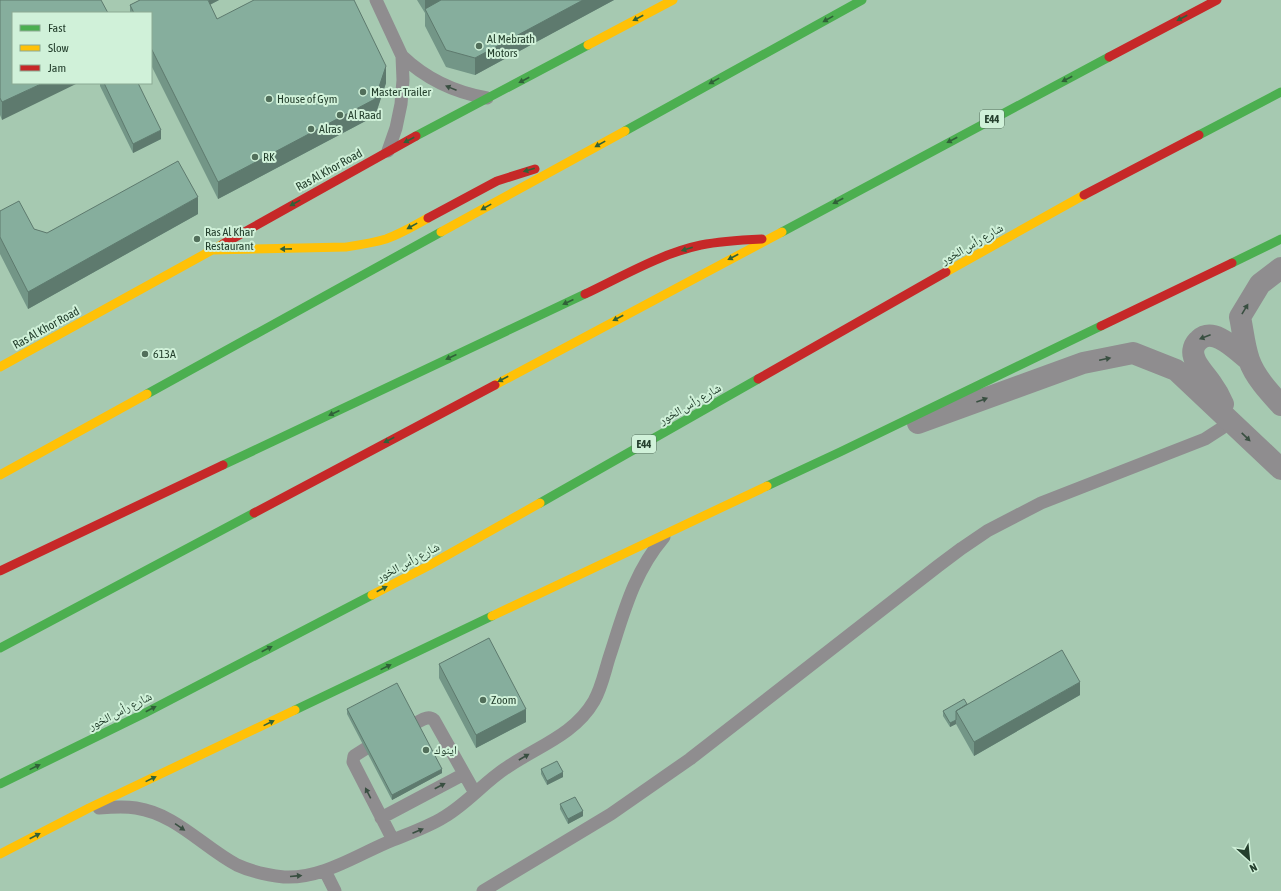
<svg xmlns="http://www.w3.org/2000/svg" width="1281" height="891" font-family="'Asap Condensed','Noto Naskh Arabic',sans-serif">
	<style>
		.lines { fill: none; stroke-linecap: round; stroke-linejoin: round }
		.lane { stroke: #8f8d8f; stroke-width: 13 }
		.street { stroke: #8f8d8f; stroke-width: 22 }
		.fast { stroke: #4caf50; stroke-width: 9 }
		.slow { stroke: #ffc107; stroke-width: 9 }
		.jam { stroke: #c62828; stroke-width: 9 }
		.wall { fill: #739687 }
		.shaded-wall { fill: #5e7a6e }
		.building { fill: #86ae9d; stroke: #5e7a6e }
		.oneway { fill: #306138 }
		.oneway2 { fill: #394f41 }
		.poi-dot { fill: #526f5b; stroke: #d0f1d9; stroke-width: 1.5 }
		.labels { text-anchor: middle; stroke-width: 4; stroke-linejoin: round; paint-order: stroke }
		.shield { fill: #d0f1d9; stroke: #587461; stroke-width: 1 }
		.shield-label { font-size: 11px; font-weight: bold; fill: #243f2d }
		.poi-label { font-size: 12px; fill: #243f2d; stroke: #d0f1d9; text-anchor: start }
		.street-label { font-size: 12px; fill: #243f2d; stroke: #d0f1d9 }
	</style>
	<rect width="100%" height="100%" fill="#a6c9b1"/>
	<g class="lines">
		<!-- lane -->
		<path class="lane" d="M 376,0 L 402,56 L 403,80 L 401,104 L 396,128 L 388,151
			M 402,56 C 426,79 453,92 487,98
			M 416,723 C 422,720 428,715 434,720 L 475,793
			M 365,749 L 354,756 L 353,762 L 393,840
			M 99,808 C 111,807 124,806 136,808 C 176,814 203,847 237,865 C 252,872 267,875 284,877 C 323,879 358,854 393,840 C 410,833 428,827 444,817 C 468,803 485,781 509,766 C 539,746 575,734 594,701 C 602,687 605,670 610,655 C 624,612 634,572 664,537
			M 381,818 L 464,774
			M 325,871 L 335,891
			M 483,891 L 611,814 L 690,759 L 938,566 L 962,548 L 987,531 L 1041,503 L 1205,439 L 1222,428 L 1229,420"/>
		<!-- street -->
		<path class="street" d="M 1281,268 L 1260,284 L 1240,317 C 1243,331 1244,346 1249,360 C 1255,377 1269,392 1281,405
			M 1223,404 C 1220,397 1216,390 1211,383 C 1205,374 1196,366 1194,357 C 1192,351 1194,344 1199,340 C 1214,326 1236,350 1249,360
			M 918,423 L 1083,363 L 1133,353 L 1176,370 L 1281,469"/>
		<!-- fast -->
		<path class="fast" d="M 625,131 L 862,0
			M 1199,135 L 1281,92
			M 416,136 L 588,45
			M 782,232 L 1109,57
			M 1232,263 L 1281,239
			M 147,394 L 441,232
			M 223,465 L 585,294
			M 767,486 L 840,452 L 1101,326
			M 540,503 L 758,379
			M 0,648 L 254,513
			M 295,710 L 492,616
			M 0,784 L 145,713 L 372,595"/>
		<!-- slow -->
		<path class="slow" d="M 588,45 L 673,0
			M 441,232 L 625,131
			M 212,250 L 346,247 C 359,245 373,243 386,239 C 400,234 414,226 428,218
			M 946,272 L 1084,195
			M 0,367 L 223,244
			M 495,385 L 782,232
			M 0,475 L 147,394
			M 372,595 L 428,566 L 540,503
			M 492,616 L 767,486
			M 0,854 L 89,808 L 295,710"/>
		<!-- jam -->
		<path class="jam" d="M 1109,57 L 1217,0
			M 1084,195 L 1199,135
			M 428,218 L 497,181 L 535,169
			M 223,244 L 416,136
			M 585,294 C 621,277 662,253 701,245 C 721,241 741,240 762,239
			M 1101,326 L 1232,263
			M 758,379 L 946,272
			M 254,513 L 495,385
			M 0,571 L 223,465"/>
	</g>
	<!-- wall -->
	<path class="wall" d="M 0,0 L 101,0 L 2,120 L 0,115 Z
		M 140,0 L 219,0 L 210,5 L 217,19 L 386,83 L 375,116 L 218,199 L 151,65 L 151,13 L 130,13 L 130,5 Z
		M 417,0 L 614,0 L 475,75 L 446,67 L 425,26 L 425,13 Z
		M 100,83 L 138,83 L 161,139 L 133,153 L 100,86 Z
		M 0,211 L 34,229 L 47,233 L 198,214 L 28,309 L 0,254 Z
		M 439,664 L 526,722 L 476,748 L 439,678 Z
		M 1080,695 L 974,756 L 956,724 L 950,727 L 943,716 L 943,711 L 967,704 Z
		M 347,709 L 442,773 L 392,800 L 347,714 Z
		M 541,769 L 563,777 L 547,785 L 541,774 Z
		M 560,804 L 583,816 L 568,824 L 560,809 Z"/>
	<!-- shaded-wall -->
	<path class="shaded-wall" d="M 209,0 L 219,0 L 209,5 Z
		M 425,0 L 452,0 L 425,10 Z
		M 583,0 L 614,0 L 475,75 L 475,58 Z
		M 386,66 L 386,83 L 375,116 L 218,199 L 218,182 Z
		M 43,83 L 78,83 L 2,120 L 2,102 Z
		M 161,130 L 161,139 L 133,153 L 133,144 Z
		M 198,197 L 198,214 L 28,309 L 28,292 Z
		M 1080,682 L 1080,695 L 974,756 L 974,742 Z
		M 526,709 L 526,722 L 476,748 L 476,735 Z
		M 956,720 L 956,724 L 950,727 L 950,723 Z
		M 442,769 L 442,773 L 392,800 L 392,795 Z
		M 563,772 L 563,777 L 547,785 L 547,781 Z
		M 583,811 L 583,816 L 568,824 L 568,819 Z"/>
	<!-- building -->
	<path class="building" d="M 0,0 L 101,0 L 108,13 L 13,13 L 13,83 L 43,83 L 2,102 L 0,98 Z
		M 140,0 L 208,0 L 217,19 L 254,0 L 354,0 L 386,66 L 375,99 L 218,182 L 151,48 L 151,13 L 134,13 L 130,5 Z
		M 441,0 L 583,0 L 475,58 L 446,50 L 425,9 Z
		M 104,83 L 138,83 L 161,130 L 133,144 Z
		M 178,161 L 198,197 L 28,292 L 0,237 L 0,211 L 19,201 L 34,229 L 47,233 Z
		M 489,638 L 526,709 L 476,735 L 439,664 Z
		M 1062,650 L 1080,682 L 974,742 L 956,711 Z
		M 397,683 L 442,769 L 392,795 L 347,709 Z
		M 964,699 L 967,704 L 956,711 L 956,720 L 950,723 L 943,711 Z
		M 557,761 L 563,772 L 547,781 L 541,769 Z
		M 575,797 L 583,811 L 568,819 L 560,804 Z"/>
	<!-- one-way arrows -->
	<defs><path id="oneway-solid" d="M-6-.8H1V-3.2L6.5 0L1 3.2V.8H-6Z"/></defs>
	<g class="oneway">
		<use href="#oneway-solid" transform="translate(638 18) rotate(152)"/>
		<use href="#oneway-solid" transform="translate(1182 18) rotate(152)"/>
		<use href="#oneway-solid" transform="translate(828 19) rotate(151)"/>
		<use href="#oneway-solid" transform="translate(1067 79) rotate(152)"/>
		<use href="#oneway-solid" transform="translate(524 80) rotate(152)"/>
		<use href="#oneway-solid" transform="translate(714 81) rotate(151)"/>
		<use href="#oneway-solid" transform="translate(409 140) rotate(152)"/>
		<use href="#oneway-solid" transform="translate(952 140) rotate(152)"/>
		<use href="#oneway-solid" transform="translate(600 144) rotate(151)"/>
		<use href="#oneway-solid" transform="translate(529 170) rotate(164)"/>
		<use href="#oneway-solid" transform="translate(838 201) rotate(152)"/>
		<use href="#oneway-solid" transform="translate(295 203) rotate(151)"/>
		<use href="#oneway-solid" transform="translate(486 207) rotate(151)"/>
		<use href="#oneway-solid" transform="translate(412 226) rotate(151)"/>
		<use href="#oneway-solid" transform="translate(286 249) rotate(179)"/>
		<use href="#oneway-solid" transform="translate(687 249) rotate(163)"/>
		<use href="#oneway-solid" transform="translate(733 257) rotate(152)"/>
		<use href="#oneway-solid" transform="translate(568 302) rotate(155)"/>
		<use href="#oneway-solid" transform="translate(618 318) rotate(152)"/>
		<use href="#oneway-solid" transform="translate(451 357) rotate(155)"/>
		<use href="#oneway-solid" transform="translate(503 379) rotate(152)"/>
		<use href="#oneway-solid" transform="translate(334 413) rotate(155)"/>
		<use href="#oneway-solid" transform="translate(389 440) rotate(152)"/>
		<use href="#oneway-solid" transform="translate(382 589) rotate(-27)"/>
		<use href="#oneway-solid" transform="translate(267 649) rotate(-27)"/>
		<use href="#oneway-solid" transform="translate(386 667) rotate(-26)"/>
		<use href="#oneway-solid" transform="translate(151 709) rotate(-28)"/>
		<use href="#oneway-solid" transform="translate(269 723) rotate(-26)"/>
		<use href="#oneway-solid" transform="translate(35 767) rotate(-26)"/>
		<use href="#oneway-solid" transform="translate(151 779) rotate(-26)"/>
		<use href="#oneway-solid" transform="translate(35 836) rotate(-27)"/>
	</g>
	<g class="oneway2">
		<use href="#oneway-solid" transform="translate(451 88) rotate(-158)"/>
		<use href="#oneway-solid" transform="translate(1245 309) rotate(-59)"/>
		<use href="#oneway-solid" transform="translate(1205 337) rotate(159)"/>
		<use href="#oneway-solid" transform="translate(1105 359) rotate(-12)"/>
		<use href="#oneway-solid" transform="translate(982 400) rotate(-20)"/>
		<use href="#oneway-solid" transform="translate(1246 437) rotate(44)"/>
		<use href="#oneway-solid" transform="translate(524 757) rotate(-30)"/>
		<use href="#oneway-solid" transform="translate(440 786) rotate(-28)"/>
		<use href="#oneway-solid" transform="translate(368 793) rotate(-117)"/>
		<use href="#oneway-solid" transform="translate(180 827) rotate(34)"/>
		<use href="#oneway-solid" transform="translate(418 831) rotate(-23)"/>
		<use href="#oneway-solid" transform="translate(296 876) rotate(-5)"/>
	</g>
	<!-- markers -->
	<g class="poi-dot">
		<circle cx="479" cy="46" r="4"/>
		<circle cx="363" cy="92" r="4"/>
		<circle cx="269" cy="99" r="4"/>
		<circle cx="340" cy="115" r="4"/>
		<circle cx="311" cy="129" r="4"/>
		<circle cx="255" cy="157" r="4"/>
		<circle cx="197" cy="239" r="4"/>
		<circle cx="145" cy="354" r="4"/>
		<circle cx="483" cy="700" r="4"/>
		<circle cx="426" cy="750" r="4"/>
	</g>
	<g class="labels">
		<!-- shield labels -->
		<g class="shield">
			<rect x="980" y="110" width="24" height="18" rx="3"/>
			<rect x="632" y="435" width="24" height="18" rx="3"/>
		</g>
		<g class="shield-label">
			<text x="992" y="123">E44</text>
			<text x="644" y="448">E44</text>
		</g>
		<!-- poi labels -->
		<g class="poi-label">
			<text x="487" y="43">Al Mebrath<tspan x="487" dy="14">Motors</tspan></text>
			<text x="371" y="96">Master Trailer</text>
			<text x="277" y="103">House of Gym</text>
			<text x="348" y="119">Al Raad</text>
			<text x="319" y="133">Alras</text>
			<text x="263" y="161">RK</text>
			<text x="205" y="236">Ras Al Khar<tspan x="205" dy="14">Restaurant</tspan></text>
			<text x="153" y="358">613A</text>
			<text x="491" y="704">Zoom</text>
			<text x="434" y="754">اينوك</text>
		</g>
		<!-- street labels -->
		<g class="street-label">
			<text transform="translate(329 170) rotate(-29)" y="4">Ras Al Khor Road</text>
			<text transform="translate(972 244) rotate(-30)" y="4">شارع رأس الخور</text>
			<text transform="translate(46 328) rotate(-29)" y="4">Ras Al Khor Road</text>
			<text transform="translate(690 404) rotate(-30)" y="4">شارع رأس الخور</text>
			<text transform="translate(408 562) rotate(-28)" y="4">شارع رأس الخور</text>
			<text transform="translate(120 711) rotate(-27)" y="4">شارع رأس الخور</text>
		</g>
	</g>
	<!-- legend -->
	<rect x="12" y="12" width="140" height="72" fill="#d0f1d9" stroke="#8baa94"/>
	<rect x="20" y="25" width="20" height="6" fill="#4caf50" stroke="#8baa94"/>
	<text x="48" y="32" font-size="12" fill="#243f2d">Fast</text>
	<rect x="20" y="45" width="20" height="6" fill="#ffc107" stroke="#8baa94"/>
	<text x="48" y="52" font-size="12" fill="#243f2d">Slow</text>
	<rect x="20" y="65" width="20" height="6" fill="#c62828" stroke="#8baa94"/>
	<text x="48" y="72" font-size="12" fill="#243f2d">Jam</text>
	<!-- north arrow -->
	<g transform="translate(1249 859) rotate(153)" stroke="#d0f1d9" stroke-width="3" paint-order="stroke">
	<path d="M0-3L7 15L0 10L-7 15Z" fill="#243f2d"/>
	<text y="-6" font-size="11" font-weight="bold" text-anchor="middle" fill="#243f2d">N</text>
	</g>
</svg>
